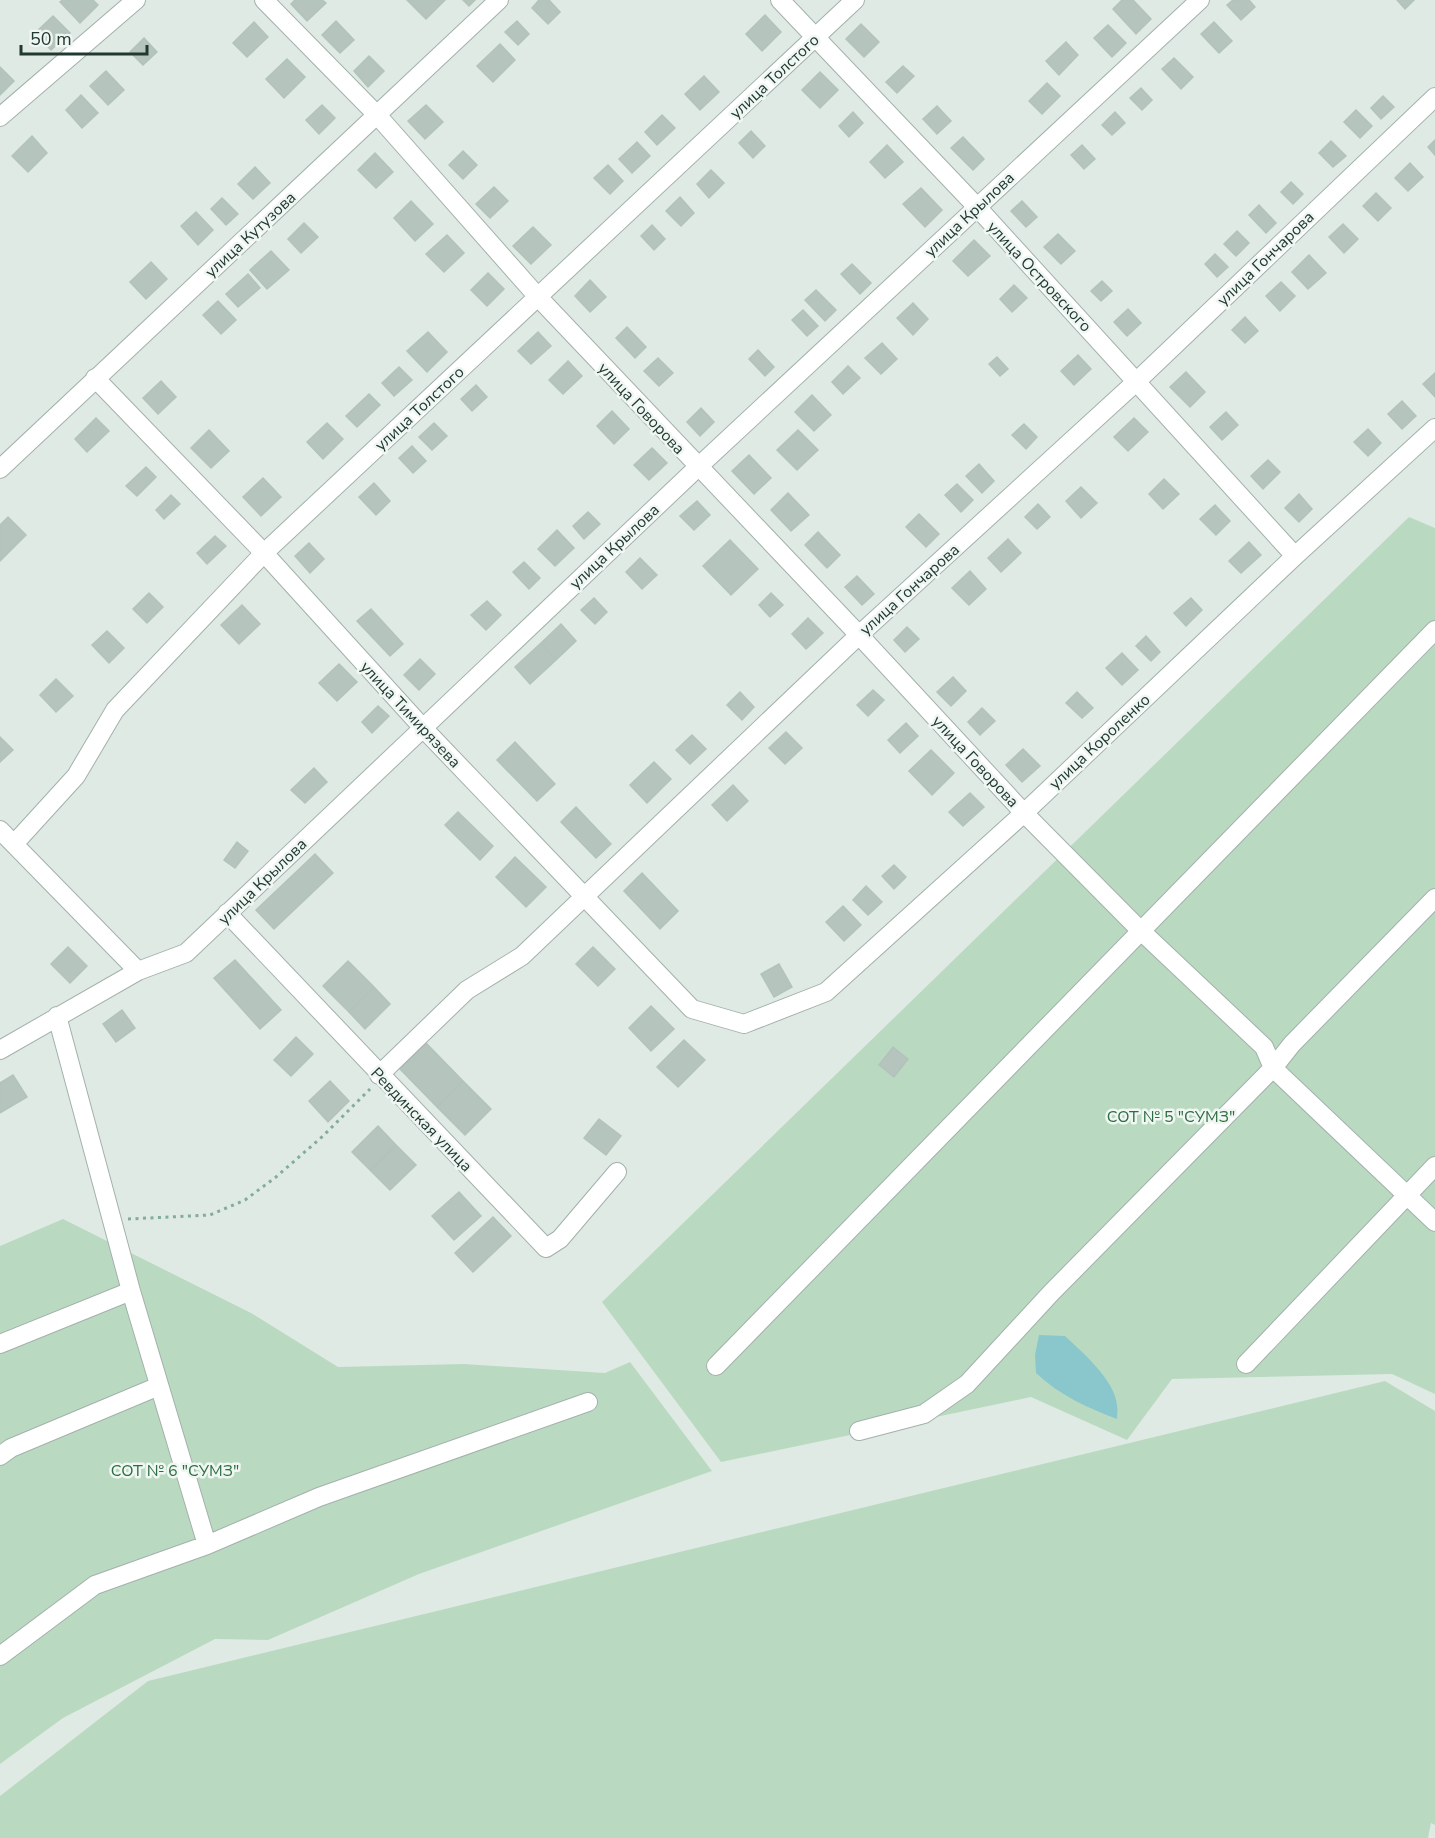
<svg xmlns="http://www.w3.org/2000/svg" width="1435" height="1838" font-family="'Nunito Sans',sans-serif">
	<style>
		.green { fill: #b9dac0 }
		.water { fill: #8ac7cc }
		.building { fill: #b5c4bd; stroke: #b2c3bb; stroke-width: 1.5 }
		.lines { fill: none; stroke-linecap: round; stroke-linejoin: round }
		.minor-casing { stroke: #a3b1ab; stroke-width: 20 }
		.path { stroke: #82ac9b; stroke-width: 3; stroke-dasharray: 3 4.5; stroke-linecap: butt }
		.minor { stroke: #fff; stroke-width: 18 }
		.labels { text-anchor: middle; stroke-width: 5; stroke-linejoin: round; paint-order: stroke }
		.street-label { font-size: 16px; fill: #213931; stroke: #f0f7f3 }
		.park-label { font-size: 16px; fill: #2e6d42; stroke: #f0f7f3 }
	</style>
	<rect width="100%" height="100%" fill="#e0eae4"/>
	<!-- green -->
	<path class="green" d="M 1409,517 L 1435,528 L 1435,1394 L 1392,1374 L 1172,1379 L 1127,1440 L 1031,1397 L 721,1462 L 602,1302 Z
		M 63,1219 L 251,1313 L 338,1367 L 464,1364 L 605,1373 L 630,1362 L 712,1471 L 419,1574 L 268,1640 L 215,1639 L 63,1718 L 0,1764 L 0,1246 Z
		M 1385,1381 L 1435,1411 L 1435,1825 L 1431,1823 L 1428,1838 L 0,1838 L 0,1796 L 148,1681 Z"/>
	<!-- water -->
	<path class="water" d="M 1039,1335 L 1065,1336 C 1082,1352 1115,1380 1117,1405 C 1118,1409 1117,1415 1117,1419 C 1088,1408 1059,1395 1036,1373 L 1035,1355 Z"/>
	<!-- building -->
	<path class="building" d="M 63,0 L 93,0 L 98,5 L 80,23 L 60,2 Z
		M 295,0 L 322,0 L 326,3 L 307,21 L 291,4 Z
		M 407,0 L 445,0 L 426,19 Z
		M 463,0 L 475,0 L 469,6 Z
		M 539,0 L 549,0 L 560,12 L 548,24 L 532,8 Z
		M 1122,0 L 1133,0 L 1151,19 L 1136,34 L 1113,9 Z
		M 1233,0 L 1249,0 L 1255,7 L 1241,20 L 1227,5 Z
		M 1397,0 L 1414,0 L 1405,9 Z
		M 765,15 L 781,32 L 762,51 L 746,34 Z
		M 53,16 L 70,33 L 51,50 L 35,33 Z
		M 336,21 L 354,40 L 340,53 L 322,35 Z
		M 517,21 L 529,34 L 518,45 L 505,32 Z
		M 254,22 L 268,37 L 247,57 L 233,43 Z
		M 1214,22 L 1232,41 L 1219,53 L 1201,34 Z
		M 861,24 L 879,42 L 864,57 L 846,39 Z
		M 1108,25 L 1126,43 L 1112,57 L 1094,38 Z
		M 144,38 L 157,52 L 143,65 L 130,52 Z
		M 1066,42 L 1078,55 L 1059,75 L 1046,61 Z
		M 500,44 L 515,60 L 493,82 L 477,66 Z
		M 369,56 L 384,71 L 368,87 L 354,71 Z
		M 1174,58 L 1193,77 L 1181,89 L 1162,69 Z
		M 287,59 L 305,77 L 284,98 L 266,79 Z
		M 903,66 L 914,76 L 897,93 L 886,82 Z
		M 0,67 L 14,81 L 0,95 Z
		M 106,71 L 124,90 L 108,105 L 90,86 Z
		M 820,72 L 838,90 L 820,108 L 802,90 Z
		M 704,76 L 719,92 L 700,110 L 685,94 Z
		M 1047,83 L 1060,96 L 1042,114 L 1029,101 Z
		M 1141,88 L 1152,100 L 1142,110 L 1130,98 Z
		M 81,95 L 98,113 L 82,128 L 66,110 Z
		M 1383,96 L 1394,107 L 1381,119 L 1371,108 Z
		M 322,105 L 335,118 L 319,134 L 306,120 Z
		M 426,105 L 443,122 L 425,139 L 408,121 Z
		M 937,106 L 951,121 L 937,134 L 923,119 Z
		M 1356,110 L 1372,126 L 1360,138 L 1344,122 Z
		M 853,112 L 863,123 L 849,137 L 839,126 Z
		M 1115,112 L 1125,123 L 1112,135 L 1102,125 Z
		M 662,115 L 675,128 L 657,145 L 645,132 Z
		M 751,131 L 765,146 L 753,158 L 739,143 Z
		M 32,136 L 47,153 L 28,172 L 12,156 Z
		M 963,137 L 984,159 L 973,170 L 951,148 Z
		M 1435,140 L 1435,155 L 1428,147 Z
		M 1331,141 L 1346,156 L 1333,167 L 1319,153 Z
		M 637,142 L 650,156 L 632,173 L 619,159 Z
		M 887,145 L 903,162 L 885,178 L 870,162 Z
		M 1082,145 L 1095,159 L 1084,169 L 1071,155 Z
		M 463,151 L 477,165 L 463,179 L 449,165 Z
		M 375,153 L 393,172 L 376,188 L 358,170 Z
		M 1410,163 L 1423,177 L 1408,191 L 1395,178 Z
		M 608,165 L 623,181 L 610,194 L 594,178 Z
		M 255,167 L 270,183 L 253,199 L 238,184 Z
		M 711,170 L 724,183 L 709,198 L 697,184 Z
		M 1291,182 L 1303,194 L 1293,204 L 1281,192 Z
		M 494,187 L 508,201 L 490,218 L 476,204 Z
		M 921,188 L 942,210 L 925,227 L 903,204 Z
		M 1376,193 L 1391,208 L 1378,221 L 1363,206 Z
		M 680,197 L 694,213 L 681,226 L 666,211 Z
		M 222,198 L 238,214 L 226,225 L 211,209 Z
		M 411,201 L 433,224 L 415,241 L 394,218 Z
		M 1022,201 L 1037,217 L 1026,227 L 1011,211 Z
		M 1259,205 L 1276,223 L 1266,233 L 1249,215 Z
		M 196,212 L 213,230 L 198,245 L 181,226 Z
		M 304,223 L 318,237 L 301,253 L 288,239 Z
		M 1343,224 L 1358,239 L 1344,253 L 1329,237 Z
		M 652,225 L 665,239 L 654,250 L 641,236 Z
		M 533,227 L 551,245 L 531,264 L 513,246 Z
		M 1237,231 L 1249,243 L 1236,256 L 1224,244 Z
		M 1058,234 L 1075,251 L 1061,264 L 1044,247 Z
		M 447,235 L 464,253 L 444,272 L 426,254 Z
		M 974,240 L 990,256 L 968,276 L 953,261 Z
		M 271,251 L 289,270 L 267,289 L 250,270 Z
		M 1215,254 L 1228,267 L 1217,277 L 1205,264 Z
		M 1309,255 L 1326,273 L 1308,289 L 1292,272 Z
		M 151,262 L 167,279 L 146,299 L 130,282 Z
		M 852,264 L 871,283 L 860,294 L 841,274 Z
		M 488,273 L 504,289 L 487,306 L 471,290 Z
		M 248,274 L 260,288 L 238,307 L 226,294 Z
		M 590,280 L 606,297 L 590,312 L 575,296 Z
		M 1102,281 L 1112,291 L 1101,301 L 1091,291 Z
		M 1281,282 L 1295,296 L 1280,311 L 1266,296 Z
		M 1014,285 L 1027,298 L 1012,312 L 1000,299 Z
		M 816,290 L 836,310 L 825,321 L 805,300 Z
		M 218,301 L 236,320 L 221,334 L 203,315 Z
		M 913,303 L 928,319 L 913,335 L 897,318 Z
		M 1128,309 L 1141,323 L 1127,336 L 1114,322 Z
		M 803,310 L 818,326 L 807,336 L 792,320 Z
		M 1245,317 L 1258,331 L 1245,343 L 1232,330 Z
		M 627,327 L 646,347 L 635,358 L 616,338 Z
		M 428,332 L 447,352 L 427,372 L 407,351 Z
		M 538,332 L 551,346 L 531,364 L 518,351 Z
		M 882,343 L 897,359 L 881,374 L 865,358 Z
		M 758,350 L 774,367 L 765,376 L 749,359 Z
		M 1078,355 L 1091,369 L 1074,385 L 1061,371 Z
		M 997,357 L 1008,369 L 1000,376 L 989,364 Z
		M 658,358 L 673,373 L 659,386 L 644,371 Z
		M 568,361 L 582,376 L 563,394 L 549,380 Z
		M 848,366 L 860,378 L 843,394 L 832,382 Z
		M 399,367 L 412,380 L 394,396 L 382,383 Z
		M 1186,372 L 1205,392 L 1190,407 L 1170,387 Z
		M 1435,373 L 1435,397 L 1423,384 Z
		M 161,381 L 176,397 L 158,414 L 143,398 Z
		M 476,385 L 487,397 L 472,411 L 461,399 Z
		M 369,394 L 380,405 L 357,427 L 346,416 Z
		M 812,395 L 831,415 L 814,431 L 795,412 Z
		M 1402,401 L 1416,416 L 1402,429 L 1388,414 Z
		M 701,408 L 714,422 L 700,436 L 687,422 Z
		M 612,411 L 629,429 L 614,444 L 597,426 Z
		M 1226,412 L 1238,425 L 1222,440 L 1210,427 Z
		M 96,418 L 109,431 L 87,452 L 75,439 Z
		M 1134,418 L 1148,432 L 1128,451 L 1114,437 Z
		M 327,423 L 343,439 L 323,459 L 307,442 Z
		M 434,423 L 447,436 L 432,450 L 419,437 Z
		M 1024,424 L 1037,437 L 1026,449 L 1012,435 Z
		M 1368,429 L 1381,443 L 1368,456 L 1354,442 Z
		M 209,430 L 229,451 L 211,468 L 191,448 Z
		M 798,430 L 818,450 L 797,470 L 777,450 Z
		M 412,446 L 426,461 L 413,473 L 399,458 Z
		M 652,448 L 667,463 L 649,480 L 634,465 Z
		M 749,455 L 771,478 L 754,494 L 732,471 Z
		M 1268,460 L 1280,472 L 1263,489 L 1251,476 Z
		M 979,464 L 994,481 L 982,493 L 966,476 Z
		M 146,467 L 156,477 L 137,496 L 126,486 Z
		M 263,478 L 281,497 L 261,516 L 243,497 Z
		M 1164,479 L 1179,494 L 1163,509 L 1149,494 Z
		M 374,483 L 390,501 L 376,515 L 359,497 Z
		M 957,484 L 973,500 L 961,512 L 945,495 Z
		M 1081,487 L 1097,503 L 1081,518 L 1066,501 Z
		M 788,493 L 809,515 L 791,531 L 771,510 Z
		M 1299,494 L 1312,509 L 1299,522 L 1285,508 Z
		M 171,495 L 180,504 L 164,519 L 156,510 Z
		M 697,501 L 710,515 L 694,530 L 680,516 Z
		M 1038,504 L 1050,517 L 1037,529 L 1025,517 Z
		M 1215,505 L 1230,521 L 1216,535 L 1200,519 Z
		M 588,512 L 600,524 L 584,539 L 573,526 Z
		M 919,514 L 939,534 L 926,547 L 906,527 Z
		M 8,517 L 26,535 L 0,561 L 0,525 Z
		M 557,530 L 574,548 L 555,566 L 538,549 Z
		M 818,532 L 840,555 L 827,568 L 805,545 Z
		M 215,536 L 226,546 L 207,564 L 197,553 Z
		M 1008,539 L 1021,553 L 1001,572 L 988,558 Z
		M 730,540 L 758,569 L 731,595 L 703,566 Z
		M 1249,542 L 1261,555 L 1241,573 L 1229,561 Z
		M 309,543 L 324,559 L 310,573 L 295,556 Z
		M 640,558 L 657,575 L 642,589 L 626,572 Z
		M 524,562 L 540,578 L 529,589 L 513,572 Z
		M 970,571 L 986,589 L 969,605 L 952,588 Z
		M 857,576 L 874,594 L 862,605 L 845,587 Z
		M 149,593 L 163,607 L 147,623 L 133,609 Z
		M 771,593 L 783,605 L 770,617 L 759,605 Z
		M 594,598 L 607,612 L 595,624 L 581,610 Z
		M 1191,598 L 1202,610 L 1186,626 L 1174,613 Z
		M 487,601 L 501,615 L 486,630 L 471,615 Z
		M 242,605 L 260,624 L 239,644 L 221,625 Z
		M 371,609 L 403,644 L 390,656 L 357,621 Z
		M 808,618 L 823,633 L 806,649 L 792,634 Z
		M 561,624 L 576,641 L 556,660 L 541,643 Z
		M 907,627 L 919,639 L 905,652 L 894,640 Z
		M 107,631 L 124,648 L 109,663 L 92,645 Z
		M 1146,636 L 1160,652 L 1151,661 L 1136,646 Z
		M 541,643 L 556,660 L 530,684 L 515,667 Z
		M 1122,653 L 1138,670 L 1122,685 L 1106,668 Z
		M 420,659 L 435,674 L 419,690 L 404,675 Z
		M 339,664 L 357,682 L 337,701 L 319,683 Z
		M 953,677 L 966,691 L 951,706 L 937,692 Z
		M 56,679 L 73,696 L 56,712 L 40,695 Z
		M 873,690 L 884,700 L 868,716 L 857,705 Z
		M 740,692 L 754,707 L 742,720 L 727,705 Z
		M 1077,692 L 1093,708 L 1082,718 L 1066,703 Z
		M 378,706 L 389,716 L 372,733 L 362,722 Z
		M 982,708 L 995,721 L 980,735 L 968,722 Z
		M 906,723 L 918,736 L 900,753 L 888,740 Z
		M 786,732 L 802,748 L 785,764 L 769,748 Z
		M 692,735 L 706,749 L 690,764 L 676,750 Z
		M 0,737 L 13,750 L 0,762 Z
		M 515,742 L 555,784 L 537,801 L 497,760 Z
		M 1023,749 L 1040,766 L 1022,782 L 1006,765 Z
		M 931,750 L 954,773 L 932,795 L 909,771 Z
		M 654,762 L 671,779 L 647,803 L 630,785 Z
		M 314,768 L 327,782 L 305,803 L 291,790 Z
		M 733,785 L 748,801 L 727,821 L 712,805 Z
		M 970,793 L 984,807 L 963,826 L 949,812 Z
		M 576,807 L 611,844 L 596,858 L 561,822 Z
		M 458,812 L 493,846 L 480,860 L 445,825 Z
		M 237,842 L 248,851 L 235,868 L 224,860 Z
		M 315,854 L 333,873 L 274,929 L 256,910 Z
		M 515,857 L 546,887 L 526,907 L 496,877 Z
		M 894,865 L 906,877 L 894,889 L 882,876 Z
		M 642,873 L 678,911 L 660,929 L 624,891 Z
		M 866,886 L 882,902 L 868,915 L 853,900 Z
		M 843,906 L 861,925 L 844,941 L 826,922 Z
		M 68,947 L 87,966 L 70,983 L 51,964 Z
		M 593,947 L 615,969 L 598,986 L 576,964 Z
		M 235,960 L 281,1010 L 260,1029 L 214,978 Z
		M 348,961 L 374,987 L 349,1012 L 323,986 Z
		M 779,964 L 792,987 L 774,997 L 761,974 Z
		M 374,987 L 390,1004 L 365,1029 L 349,1012 Z
		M 651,1006 L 674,1029 L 651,1051 L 629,1028 Z
		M 122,1010 L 135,1028 L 116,1042 L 103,1024 Z
		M 296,1037 L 313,1054 L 291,1076 L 274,1060 Z
		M 684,1040 L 705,1060 L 678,1087 L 657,1067 Z
		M 426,1043 L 463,1081 L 437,1107 L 400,1069 Z
		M 893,1047 L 908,1059 L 894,1077 L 879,1065 Z
		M 13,1075 L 27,1097 L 0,1113 L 0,1083 Z
		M 330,1081 L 349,1101 L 328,1122 L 309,1101 Z
		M 463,1081 L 491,1109 L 465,1135 L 437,1107 Z
		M 599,1119 L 621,1136 L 606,1155 L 584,1138 Z
		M 378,1126 L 396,1145 L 370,1170 L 352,1152 Z
		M 396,1145 L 416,1165 L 390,1190 L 370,1170 Z
		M 459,1192 L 481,1216 L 454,1240 L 432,1216 Z
		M 493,1217 L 511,1236 L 473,1272 L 455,1253 Z"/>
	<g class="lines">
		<defs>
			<path id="minor" d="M 264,0 L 378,116 L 538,297 L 859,635 L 1024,813 L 1140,930 L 1264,1047 L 1273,1068 L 1435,1222
				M 780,0 L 977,207 L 1295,556
				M 0,117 L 136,0
				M 95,378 L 264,553 L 423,728 L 692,1009 L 744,1024 L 826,992 L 1024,813 L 1295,556 L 1435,428
				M 0,469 L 499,0
				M 0,830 L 138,971
				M 14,844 L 76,776 L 115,710 L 264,553 L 855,0
				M 227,913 L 546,1248 L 560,1239 L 617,1172
				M 57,1016 L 131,1291 L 207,1545
				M 0,1050 L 138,971 L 186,953 L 698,467 L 1200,0
				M 379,1075 L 467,990 L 522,956 L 859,635 L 1137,381 L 1435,97
				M 0,1344 L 131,1291
				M 1246,1364 L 1435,1166
				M 716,1366 L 1435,630
				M 859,1431 L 924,1414 L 967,1384 L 1051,1293 L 1273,1068 L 1292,1044 L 1435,898
				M 0,1456 L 11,1448 L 159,1386
				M 0,1656 L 95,1585 L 207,1545 L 319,1497 L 588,1402"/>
		</defs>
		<!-- minor casing -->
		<use href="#minor" class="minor-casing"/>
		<!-- path -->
		<path class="path" d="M 128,1219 L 210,1215 L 245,1200 L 276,1177 L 323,1136 L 370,1089"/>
		<!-- minor -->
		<use href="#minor" class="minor"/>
	</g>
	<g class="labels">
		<!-- street labels -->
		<g class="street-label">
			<text transform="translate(774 76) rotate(-43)" y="6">улица Толстого</text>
			<text transform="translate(969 214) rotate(-43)" y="6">улица Крылова</text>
			<text transform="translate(250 234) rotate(-43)" y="6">улица Кутузова</text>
			<text transform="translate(1265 258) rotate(-44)" y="6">улица Гончарова</text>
			<text transform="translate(1040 276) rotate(47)" y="6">улица Островского</text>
			<text transform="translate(419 408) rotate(-43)" y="6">улица Толстого</text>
			<text transform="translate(642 408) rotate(47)" y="6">улица Говорова</text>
			<text transform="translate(614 546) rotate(-43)" y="6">улица Крылова</text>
			<text transform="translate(909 589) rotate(-42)" y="6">улица Гончарова</text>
			<text transform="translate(411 714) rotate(47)" y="6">улица Тимирязева</text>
			<text transform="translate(1099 741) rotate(-43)" y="6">улица Короленко</text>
			<text transform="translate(976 761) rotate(47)" y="6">улица Говорова</text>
			<text transform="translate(262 881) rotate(-44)" y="6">улица Крылова</text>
			<text transform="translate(422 1119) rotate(46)" y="6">Ревдинская улица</text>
		</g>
		<!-- park labels -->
		<g class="park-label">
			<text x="1171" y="1122">СОТ № 5 "СУМЗ"</text>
			<text x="175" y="1476">СОТ № 6 "СУМЗ"</text>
		</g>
	</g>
	<!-- scale -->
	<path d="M21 45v9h126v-9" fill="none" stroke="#213931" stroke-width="3"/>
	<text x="30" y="45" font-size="18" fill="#213931" stroke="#f0f7f3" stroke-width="4.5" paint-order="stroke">50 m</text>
</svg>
